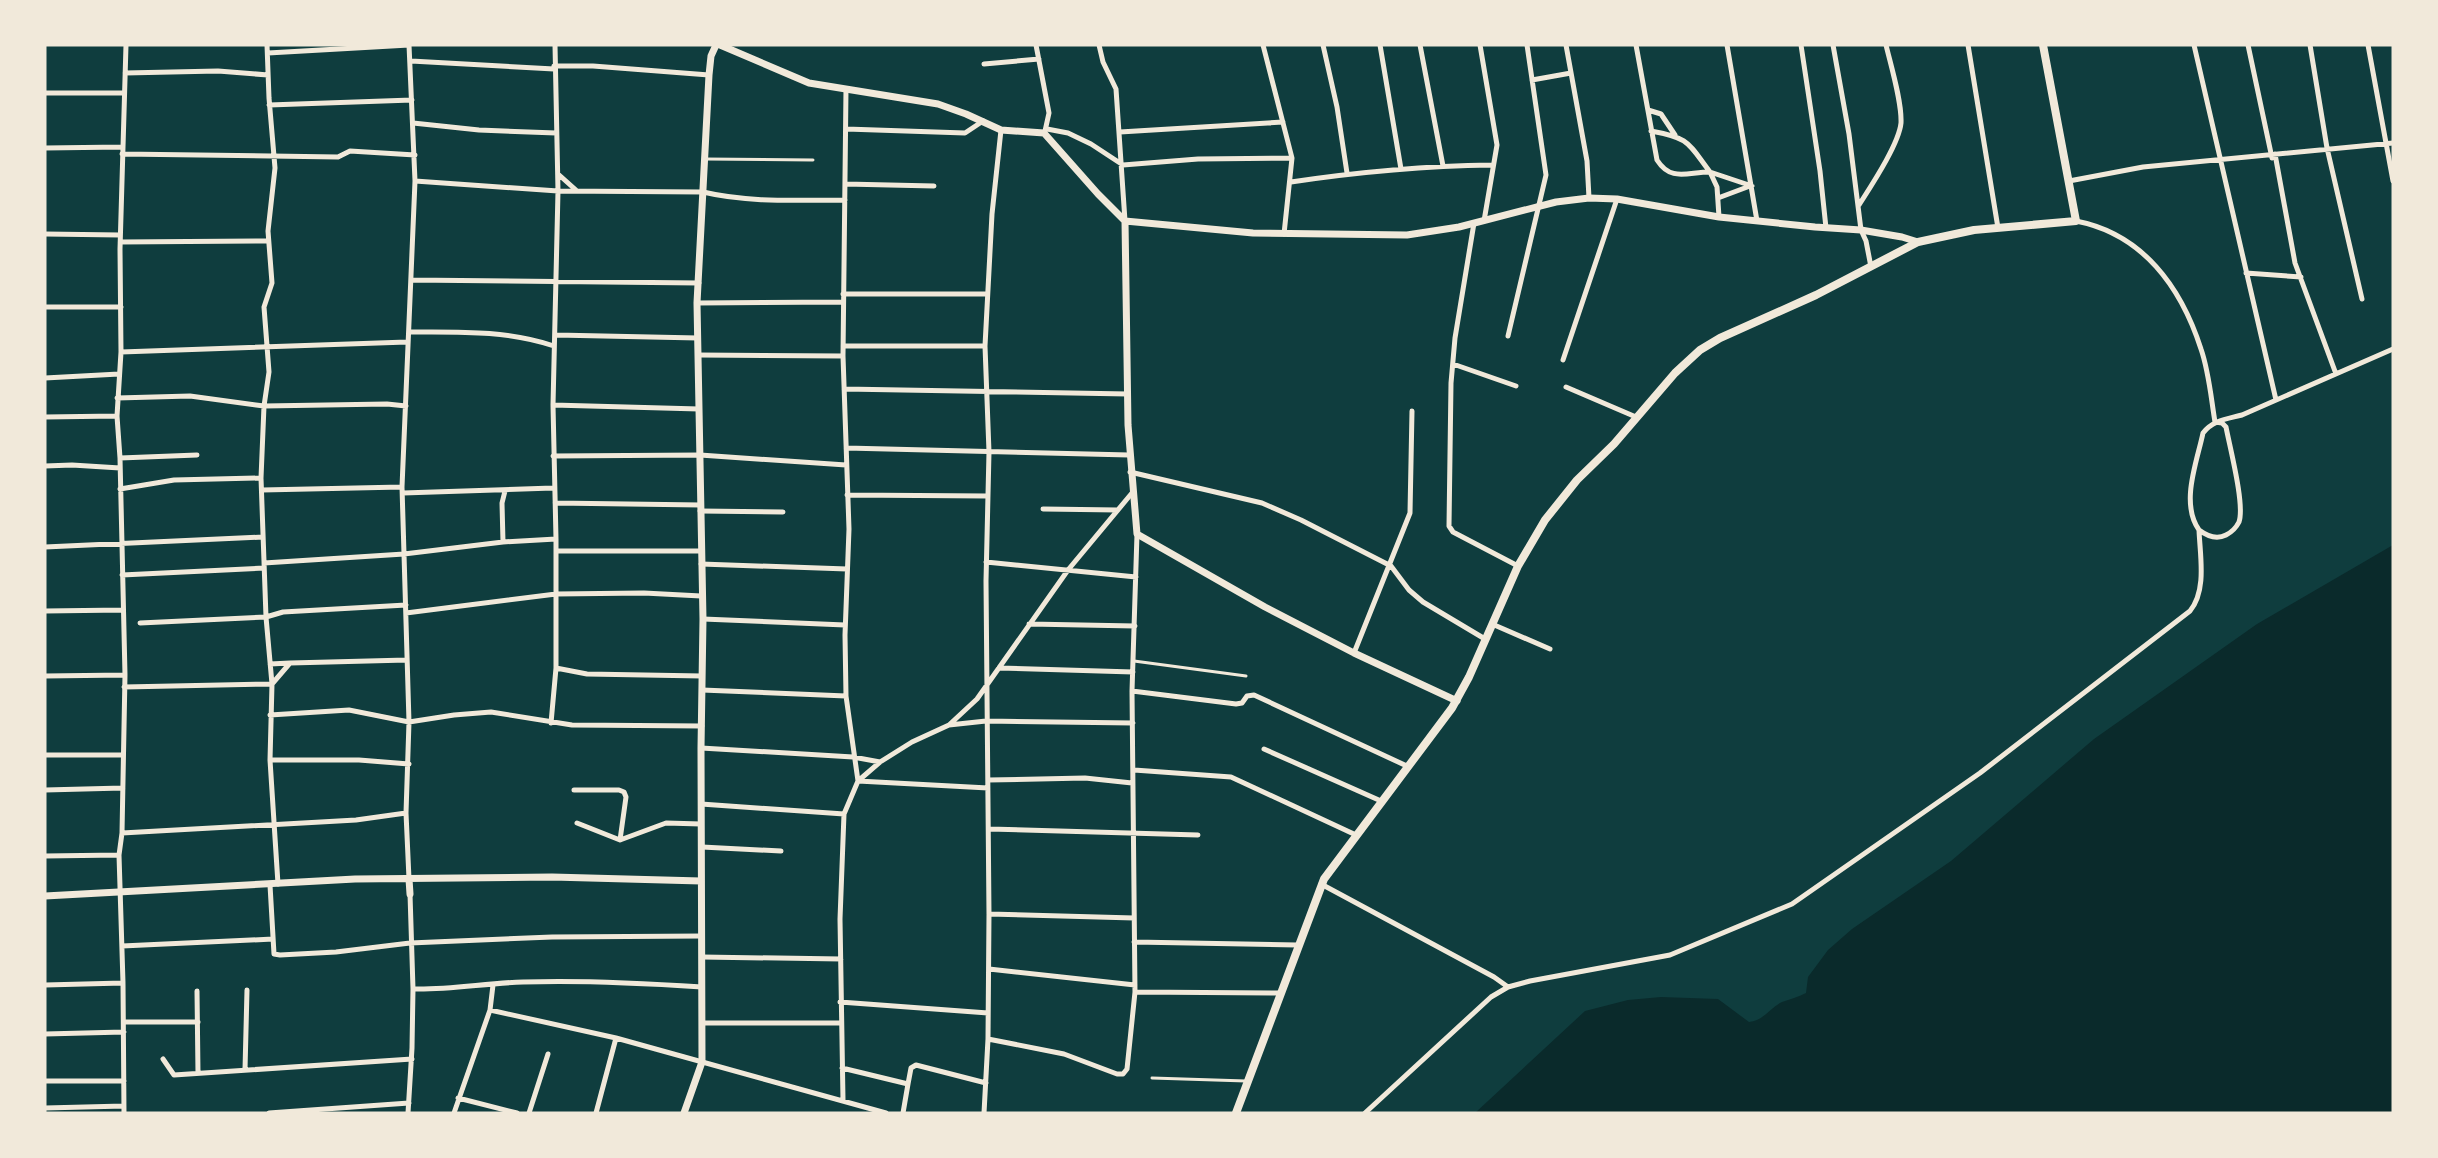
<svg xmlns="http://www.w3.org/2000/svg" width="2438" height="1158" font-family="'Times New Roman',serif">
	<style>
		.water { fill: #0a2a2b }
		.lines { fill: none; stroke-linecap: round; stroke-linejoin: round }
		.service { stroke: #f1e9da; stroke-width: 3 }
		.minor { stroke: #f1e9da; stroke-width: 5 }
		.tertiary { stroke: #f1e9da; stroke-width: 7 }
		.secondary { stroke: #f1e9da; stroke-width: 8 }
	</style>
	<rect width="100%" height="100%" fill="#0f3d3e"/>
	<!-- water -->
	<path class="water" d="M 2393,545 L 2393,1113 L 1475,1113 L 1585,1011 L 1628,1000 L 1661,997 L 1718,999 L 1749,1022 C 1763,1021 1770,1008 1782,1002 C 1790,999 1798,997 1806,993 L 1808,977 L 1828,950 L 1852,929 L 1951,861 L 2094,739 L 2257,624 Z"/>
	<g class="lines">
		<!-- service -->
		<path class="service" d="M 705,159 L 813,160
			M 1134,661 L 1246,676
			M 1152,1078 L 1246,1081"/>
		<!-- minor -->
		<path class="minor" d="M 267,45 L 269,98 L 275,168 L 268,231 L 272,283 L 264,307 L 269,372 L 264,406 L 261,478 L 266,617 L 272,684 L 270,760 L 278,884
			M 1036,45 L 1049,113 L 1045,131
			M 1099,45 L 1103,62 L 1116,89 L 1125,221
			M 1263,45 L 1292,158 L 1284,234
			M 1323,45 L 1337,107 L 1347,173
			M 1380,45 L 1401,169
			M 1420,45 L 1443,166
			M 1480,45 L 1497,145 L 1484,221
			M 1566,45 L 1587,161 L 1589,198
			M 1636,45 L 1657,160 C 1671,182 1687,172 1710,172 L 1717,187 L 1719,217
			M 1727,45 L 1757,221
			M 1801,45 L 1820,171 L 1826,228
			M 1833,45 L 1849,134 L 1861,230 L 1866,241 L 1871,267
			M 1968,45 L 1998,228
			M 2194,45 L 2276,400
			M 2248,45 L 2272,158
			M 2310,45 L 2327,148 L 2362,299
			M 2368,45 L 2393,181
			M 268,53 L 409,45
			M 411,61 L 554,69
			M 984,64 L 1039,59
			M 554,66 L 593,66 L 709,75
			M 125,73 L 218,71 L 268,75
			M 1532,80 L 1571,73
			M 45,93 L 124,93
			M 269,105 L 412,100
			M 1648,110 L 1661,114 L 1675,135
			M 413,123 L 479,130 L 556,133
			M 846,129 L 965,133 L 983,121
			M 1047,129 L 1068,133 L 1091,144 L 1123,165 L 1198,159 L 1292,158
			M 1651,131 C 1690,138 1688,143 1710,172 L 1752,186
			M 1120,132 L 1283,122
			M 45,148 L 122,147
			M 122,154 L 338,157 L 350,151 L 415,155
			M 2275,154 L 2295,263 L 2336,374
			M 558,174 L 577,191
			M 415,181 L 558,191 L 703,192 C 750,203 797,200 845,200
			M 2069,181 L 2143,167 L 2393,143
			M 1291,182 C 1358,172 1425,166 1492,165
			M 845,184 L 934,186
			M 1718,198 L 1750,186
			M 1859,205 C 1871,186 1899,144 1901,123 C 1902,102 1891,66 1886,45
			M 2076,221 C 2143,234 2181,287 2201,349 C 2209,372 2211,398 2215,422
			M 1474,223 L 1455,338 L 1451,383 L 1449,526 L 1453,532 L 1518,566
			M 45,234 L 120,235
			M 120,242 L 269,241
			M 2246,273 L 2301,277
			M 411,280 L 699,283
			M 843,294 L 987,294
			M 697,303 L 843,302
			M 45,307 L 121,307
			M 409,332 C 459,332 506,330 554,346
			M 556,335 L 698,338
			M 1508,336 L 1546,175 L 1527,45
			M 843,346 L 985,346
			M 121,352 L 407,342
			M 698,355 L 843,356
			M 1563,360 L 1617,199
			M 1453,364 L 1516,386
			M 45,378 L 119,374
			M 1566,387 L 1636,417
			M 844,389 L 1128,394
			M 117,398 L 190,396 L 264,406 L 387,404 L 406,406
			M 553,405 L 699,409
			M 45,417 L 117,416
			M 2215,422 L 2222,423 L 2226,427 C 2230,448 2245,505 2239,522 C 2236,528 2232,532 2226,535 C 2216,540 2207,536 2199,530 C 2180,503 2197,462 2203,433 C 2213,420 2227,419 2242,415 L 2393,349
			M 846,448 L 1129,455
			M 553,456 L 700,455 L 846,465
			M 120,458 L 197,455
			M 45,466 L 72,465 L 120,468
			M 1130,472 L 1262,503 L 1301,520 L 1391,566 L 1409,590 L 1423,602 L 1485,639
			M 120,489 L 174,480 L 261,478
			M 262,490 L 402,487
			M 403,493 L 553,488
			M 847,495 L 987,496
			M 555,503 L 701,505
			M 1043,509 L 1118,510
			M 700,511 L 783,512
			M 503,542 L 502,503 L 505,491
			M 45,547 L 263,537
			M 556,551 L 700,551
			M 986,562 L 1136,577
			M 264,563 L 404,554 L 503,542 L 556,539
			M 701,564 L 847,569
			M 122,575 L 264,568
			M 45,611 L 123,610
			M 406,613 L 556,594 L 644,593 L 701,596
			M 703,619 L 845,625
			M 140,623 L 266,617 L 283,612 L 406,605
			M 1029,624 L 1135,626
			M 1492,624 L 1550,649
			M 1354,653 L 1410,513 L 1412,411
			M 270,664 L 290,663
			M 556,668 L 587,674 L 702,676
			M 999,668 L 1133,672
			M 45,676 L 125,675
			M 124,687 L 272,684 L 290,663 L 407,660
			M 702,690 L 846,696
			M 1132,691 L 1236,704 L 1242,703 L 1247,696 L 1254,695 L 1409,767
			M 270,715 L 349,710 L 409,722 L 454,715 L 491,712 L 572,725 L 702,726
			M 551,723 L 556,668 L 556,539 L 553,405 L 558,191 L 555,45
			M 949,725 L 986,721 L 1133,723
			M 701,748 L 853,757 L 880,762 L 912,742 L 949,725 L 977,699 L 1068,570 L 1132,493
			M 1264,749 L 1381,801
			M 45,755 L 123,755
			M 270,760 L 359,760 L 409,764
			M 1134,770 L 1231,777 L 1356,835
			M 988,780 L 1085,778 L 1132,783
			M 858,781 L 988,788
			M 858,781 L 880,762
			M 45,790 L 123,788
			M 574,790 L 619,790 L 624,792 L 626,797 L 620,840
			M 701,804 L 844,814
			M 577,823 L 620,840 L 666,823 L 701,824
			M 989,829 L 1198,835
			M 122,833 L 356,820 L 406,813
			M 702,847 L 781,851
			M 45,856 L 119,855
			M 409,879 L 406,813 L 409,722 L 402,487 L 415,181 L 409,45
			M 1321,884 L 1494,977 L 1508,987
			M 270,885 L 274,954 L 280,955 L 336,952 L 410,943 L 552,937 L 702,936
			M 989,914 L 1134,918
			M 1134,942 L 1297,945
			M 122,946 L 273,939
			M 702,957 L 841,959
			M 989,969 L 1135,985
			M 45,985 L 123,983
			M 413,989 C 450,990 486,983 523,982 C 583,980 642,983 702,987
			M 197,991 L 198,1073
			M 1135,992 L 1280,993
			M 840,1002 L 988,1013
			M 490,1010 L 616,1038 L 886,1113
			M 124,1022 L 198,1022
			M 702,1023 L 840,1023
			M 45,1034 L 124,1032
			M 988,1039 L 1064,1054 L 1117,1074 L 1123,1074 L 1127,1069 L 1135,992 L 1132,691 L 1137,534
			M 163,1059 L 174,1075 L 412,1059
			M 842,1068 L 908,1084 L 911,1068 L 916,1065 L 986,1083
			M 245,1070 L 247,990
			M 45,1081 L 124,1081
			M 458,1098 L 517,1113
			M 843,1100 L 840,919 L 844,814 L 858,781 L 846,696 L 845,635 L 849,529 L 843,356 L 846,89
			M 45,1108 L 124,1106
			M 124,1113 L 123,983 L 119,855 L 122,833 L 125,675 L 120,458 L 117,416 L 121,352 L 120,249 L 126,45
			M 269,1113 L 409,1103
			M 408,1113 L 412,1048 L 413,989 L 410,894
			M 454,1113 L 490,1010 L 493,985
			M 529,1113 L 548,1054
			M 596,1113 L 616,1038
			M 903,1113 L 908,1084
			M 984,1113 L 988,1039 L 989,914 L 986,581 L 989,452 L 985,346 L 992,214 L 1001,130
			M 1365,1113 L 1491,997 L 1508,987 L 1530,981 L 1670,955 L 1792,904 L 1980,773 L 2190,611 C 2207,590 2200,556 2199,530"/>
		<!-- tertiary -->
		<path class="tertiary" d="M 720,45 L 809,83 L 938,104 L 966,114 L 1001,130 L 1044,133 L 1098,194 L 1125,221 L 1253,233 L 1407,235 L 1459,227 L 1556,202 L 1589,198 L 1617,199 L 1719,217 L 1815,227 L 1861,230 L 1902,237 L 1918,242
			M 1125,221 L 1128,425 L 1137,534 L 1265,607 L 1354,653 L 1457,701
			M 409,879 L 410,894
			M 45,896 L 355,879 L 552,877 L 701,881
			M 684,1113 L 702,1062 L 701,748 L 703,619 L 697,303 L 709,75 L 711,56 L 716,45"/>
		<!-- secondary -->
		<path class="secondary" d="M 1236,1113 L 1324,879 L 1452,708 L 1469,677 L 1518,566 L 1545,520 L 1577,480 L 1614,444 L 1675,373 L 1700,350 L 1720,338 L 1816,295 L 1918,242 L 1974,230 L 2076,221 L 2043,45"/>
	</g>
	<!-- border -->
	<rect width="2438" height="1158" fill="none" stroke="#f1e9da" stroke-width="93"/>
</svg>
